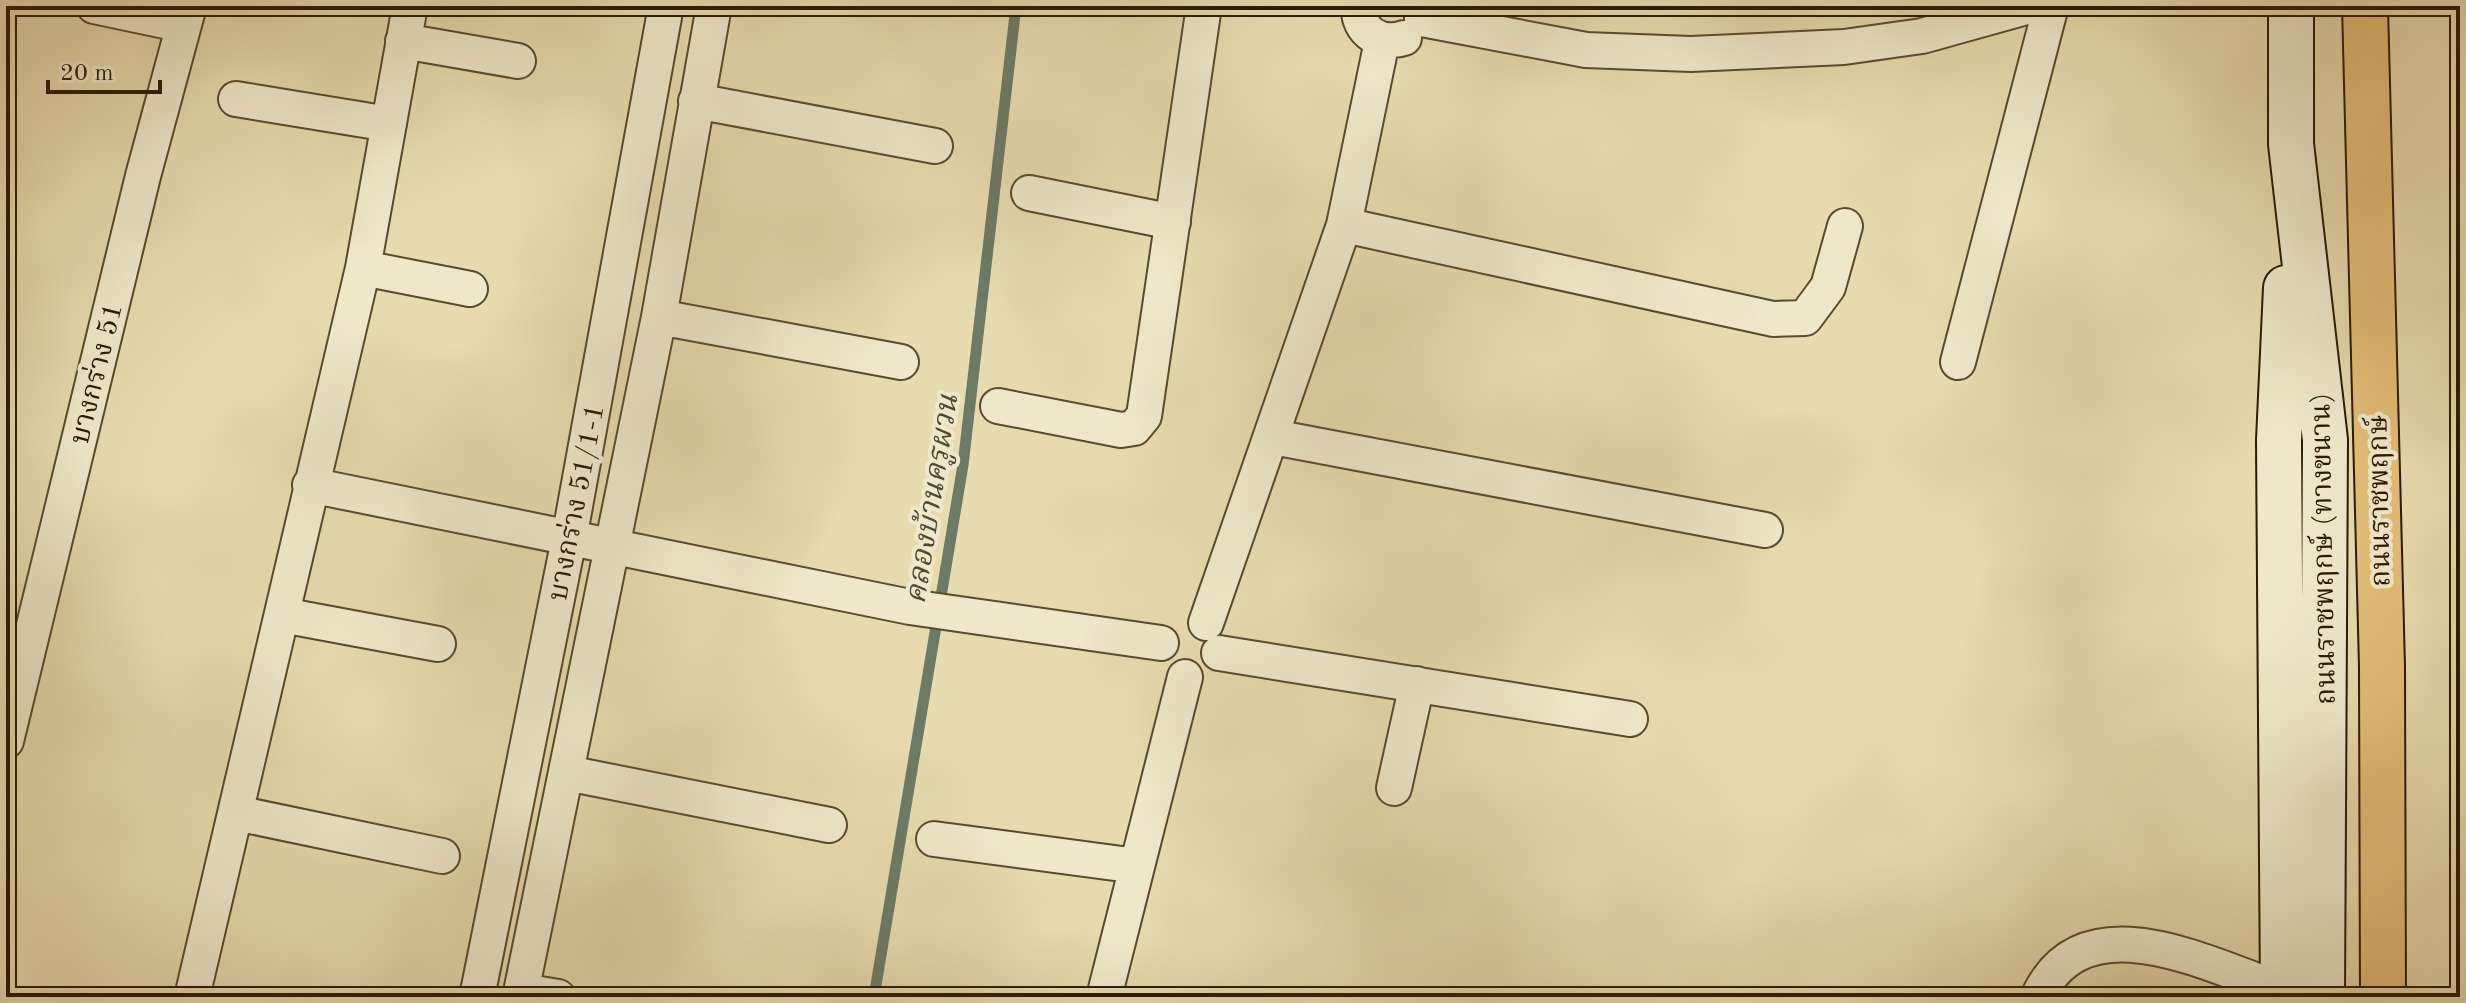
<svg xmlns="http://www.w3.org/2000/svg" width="2466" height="1003" font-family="'Old Standard TT','Noto Serif Thai',serif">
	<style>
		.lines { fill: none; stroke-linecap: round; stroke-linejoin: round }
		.stream { stroke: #6c7a67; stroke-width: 11 }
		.street-casing { stroke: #5a492d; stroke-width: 38 }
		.secondary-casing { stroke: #2b1902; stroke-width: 48 }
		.primary-casing { stroke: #2b1902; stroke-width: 48 }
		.street { stroke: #efe7ca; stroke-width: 34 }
		.secondary { stroke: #efe7ca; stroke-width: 44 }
		.primary { stroke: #e4bd77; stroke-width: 44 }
		.labels { text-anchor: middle; stroke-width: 8; stroke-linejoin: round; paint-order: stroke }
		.street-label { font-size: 28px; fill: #2b1902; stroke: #efe7ca }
		.water-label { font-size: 30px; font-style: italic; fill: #4b4a34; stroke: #efe7ca }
	</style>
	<rect width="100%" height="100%" fill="#e7daae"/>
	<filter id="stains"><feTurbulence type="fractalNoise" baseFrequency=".0025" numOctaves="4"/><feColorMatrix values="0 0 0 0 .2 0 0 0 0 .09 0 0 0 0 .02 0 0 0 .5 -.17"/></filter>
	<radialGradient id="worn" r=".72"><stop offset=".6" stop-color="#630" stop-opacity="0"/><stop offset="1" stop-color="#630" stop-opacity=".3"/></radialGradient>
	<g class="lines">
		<!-- stream -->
		<path class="stream" d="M 874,997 L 963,465 L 1016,6"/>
		<defs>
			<path id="street" d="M 94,6 L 184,25
				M 1359,6 C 1357,32 1381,46 1404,38
				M 1422,19 L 1586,50 L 1691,54 L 1844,47 L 1922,36 L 2030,6
				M 403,41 L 518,61
				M 236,99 L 389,124
				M 696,101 L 935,146
				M 1029,193 L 1173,222
				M 1344,225 L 1773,319 L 1805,318 L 1828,287 L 1845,226
				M 363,268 L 470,289
				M 659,317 L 901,362
				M 1958,362 L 2051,6
				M 998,406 L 1121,430 L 1134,428 L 1144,416 L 1204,6
				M 1273,437 L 1765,530
				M 310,485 L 910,607 L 1161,643
				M 282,615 L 438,644
				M 1206,623 L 1344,225 L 1382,41
				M 1219,653 L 1630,719
				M 6,741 L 143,176 L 189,6
				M 567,773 L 829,825
				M 1394,788 L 1417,684
				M 236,813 L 442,856
				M 934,839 L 1137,866
				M 522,991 L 558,997
				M 192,997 L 363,268 L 410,6
				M 477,997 L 569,539 L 666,6
				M 520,997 L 659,317 L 714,6
				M 1104,997 L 1185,677
				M 2038,997 C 2084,898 2208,965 2282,990"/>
			<path id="secondary" d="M 2291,6 L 2291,144 L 2325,440 L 2322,997
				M 2283,997 L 2279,440 L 2286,288"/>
			<path id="primary" d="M 2365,6 L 2382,667 L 2383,997"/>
		</defs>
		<!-- street casing -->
		<use href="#street" class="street-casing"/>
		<!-- secondary casing -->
		<use href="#secondary" class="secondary-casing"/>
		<!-- primary casing -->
		<use href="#primary" class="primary-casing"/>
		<!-- street -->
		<use href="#street" class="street"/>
		<!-- secondary -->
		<use href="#secondary" class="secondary"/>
		<!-- primary -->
		<use href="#primary" class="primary"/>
	</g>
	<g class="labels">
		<!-- street labels -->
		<g class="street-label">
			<text transform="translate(95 373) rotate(-76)" y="10">บางกร่าง 51</text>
			<text transform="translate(2378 501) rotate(-91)" y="10">ถนนราชพฤกษ์</text>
			<text transform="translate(575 502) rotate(-79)" y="10">บางกร่าง 51/1-1</text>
			<text transform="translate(2322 549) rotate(-91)" y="10">ถนนราชพฤกษ์ (ทางขนาน)</text>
		</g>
		<!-- water labels -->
		<g class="water-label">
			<text transform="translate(931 499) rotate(-81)" y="10">คลองบ้านครูผวน</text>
		</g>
	</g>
	<!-- margin -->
	<rect width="2466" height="1003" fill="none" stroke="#e7daae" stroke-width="32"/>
	<rect x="8" y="8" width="2450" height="987" fill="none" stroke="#2b1902" stroke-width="4"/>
	<rect x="16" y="16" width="2434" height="971" fill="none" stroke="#2b1902" stroke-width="2"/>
	<!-- scale -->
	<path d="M48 80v12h112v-12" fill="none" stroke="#2b1902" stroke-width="4"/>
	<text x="60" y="80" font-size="24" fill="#2b1902" stroke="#efe7ca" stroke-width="6" paint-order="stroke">20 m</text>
	<rect width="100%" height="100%" filter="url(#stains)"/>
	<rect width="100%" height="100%" fill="url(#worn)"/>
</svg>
